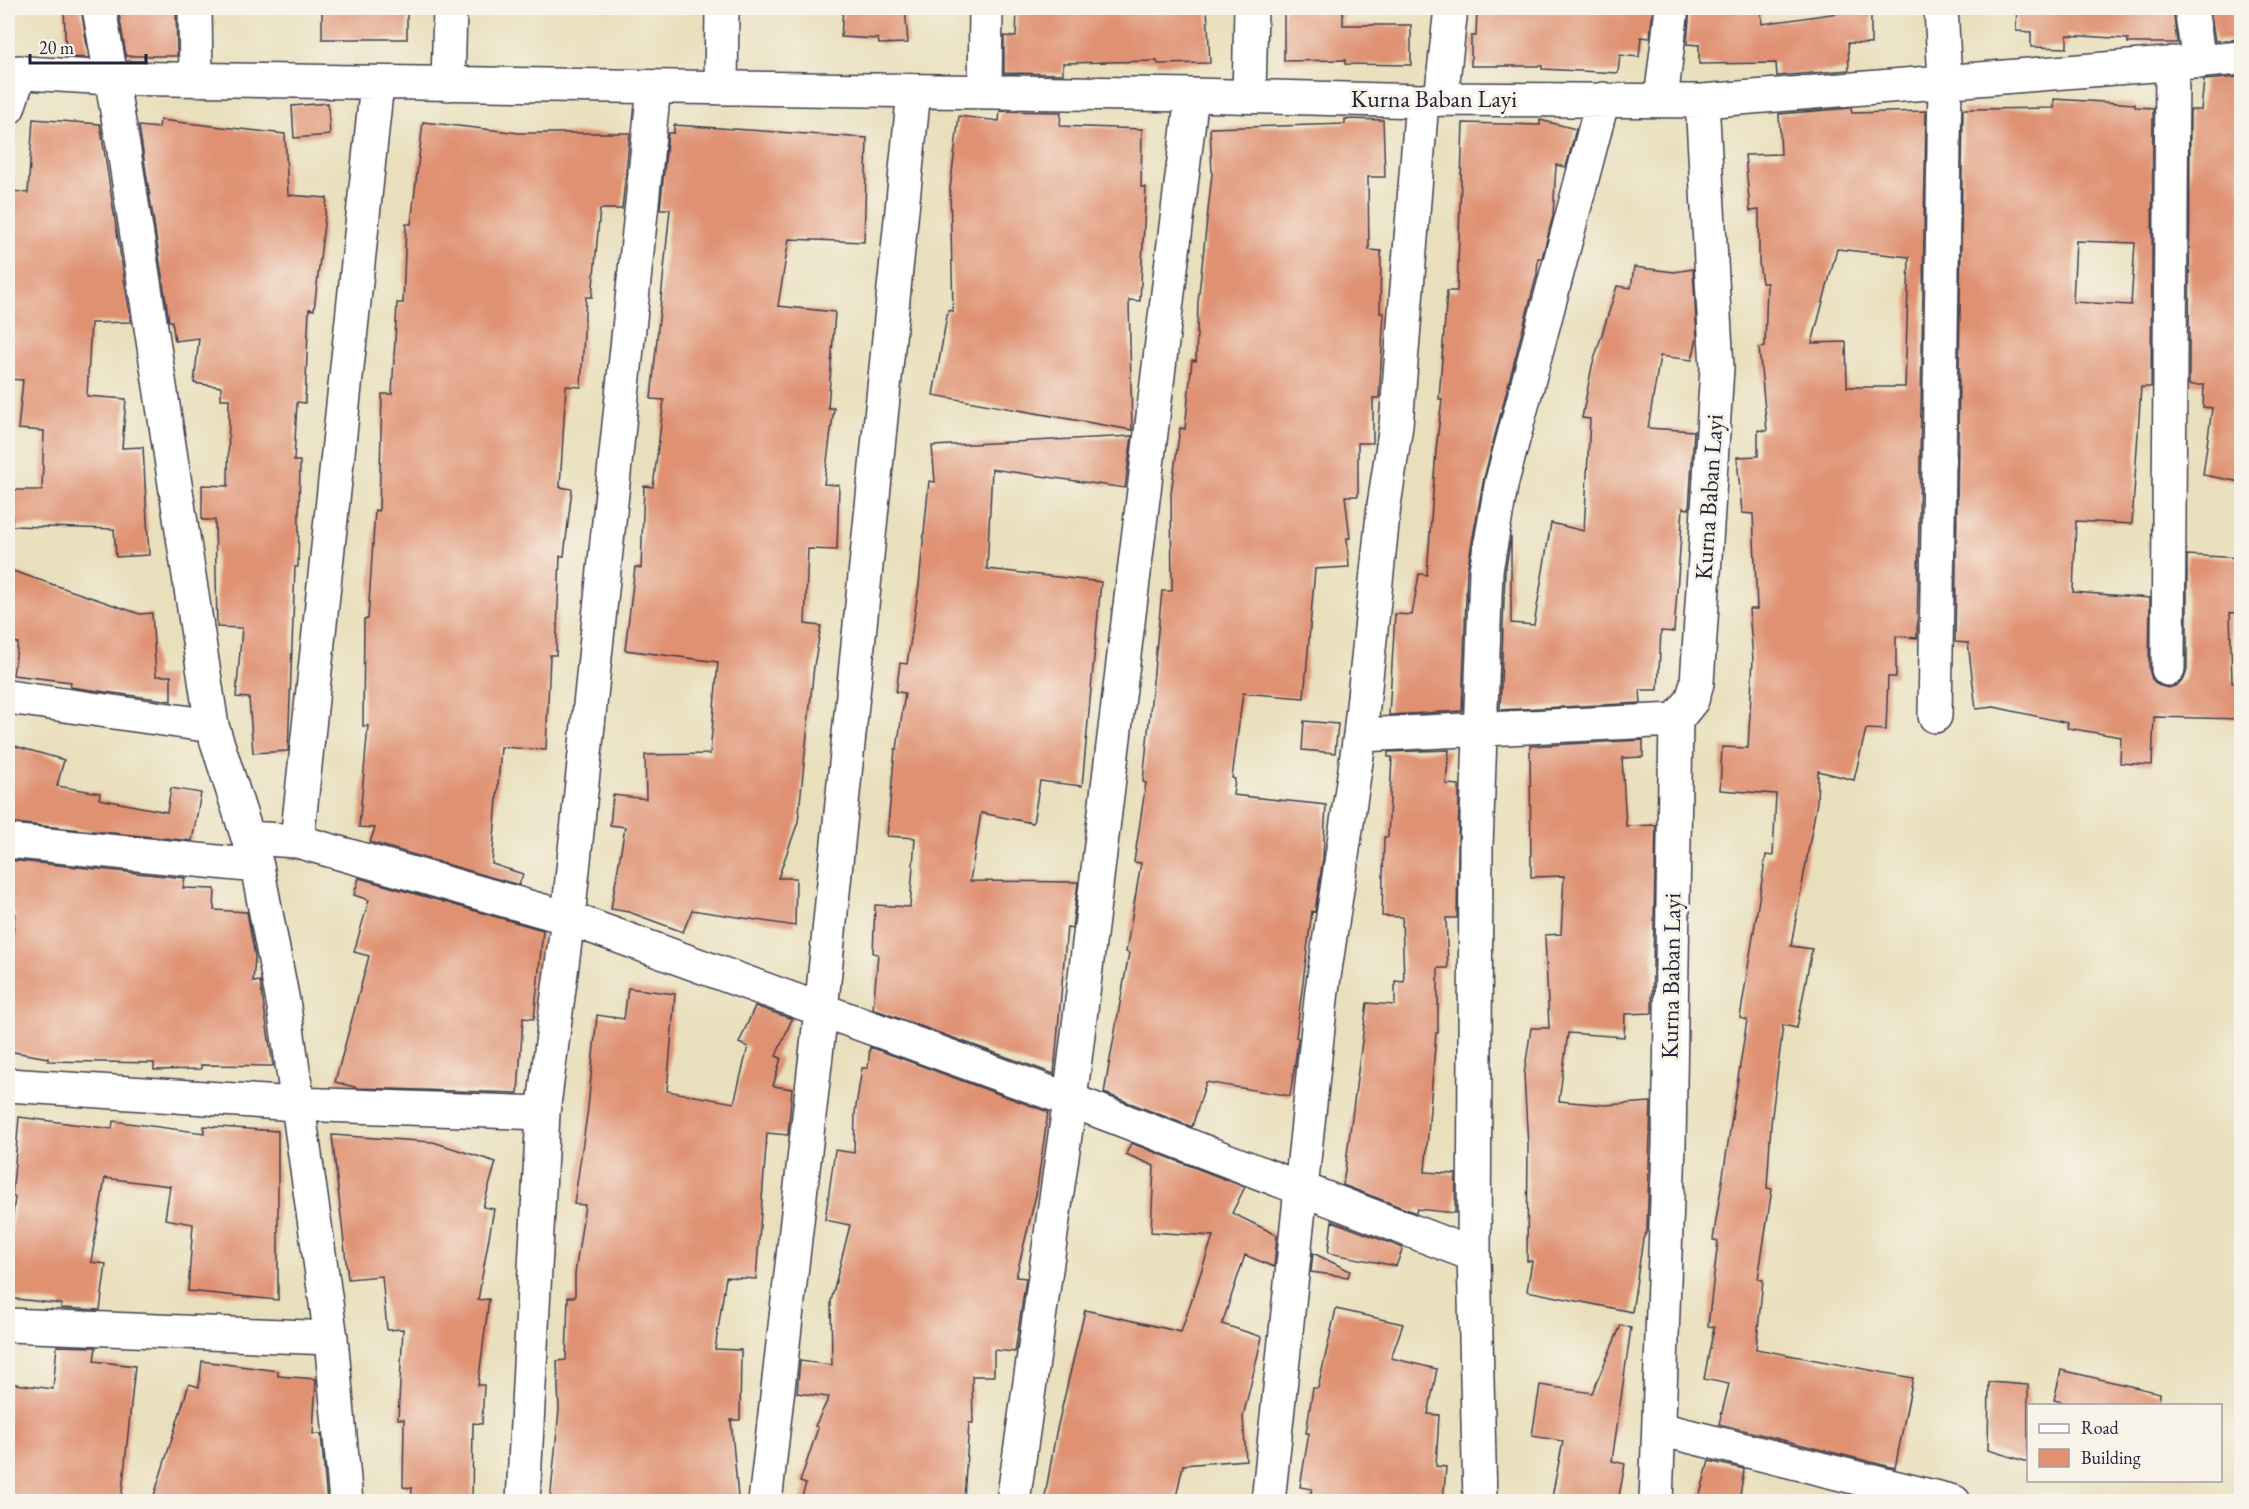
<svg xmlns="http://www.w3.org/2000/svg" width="2249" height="1509" font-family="'EB Garamond',serif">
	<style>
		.building { fill: #df9172; fill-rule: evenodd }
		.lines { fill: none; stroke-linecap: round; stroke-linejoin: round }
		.minor-casing { stroke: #403e4e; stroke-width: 36 }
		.minor { stroke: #fff; stroke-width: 33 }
		.labels { text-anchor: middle; stroke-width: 6; stroke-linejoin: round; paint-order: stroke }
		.street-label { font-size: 24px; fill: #22223b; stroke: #f7f3e8 }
	</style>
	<rect width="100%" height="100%" fill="#f7f3e8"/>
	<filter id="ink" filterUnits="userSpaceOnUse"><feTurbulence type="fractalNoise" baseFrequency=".0167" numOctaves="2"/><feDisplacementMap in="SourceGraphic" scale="12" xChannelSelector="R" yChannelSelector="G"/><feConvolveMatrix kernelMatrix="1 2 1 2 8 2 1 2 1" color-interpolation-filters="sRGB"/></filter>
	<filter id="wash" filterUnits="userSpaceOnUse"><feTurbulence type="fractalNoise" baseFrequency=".008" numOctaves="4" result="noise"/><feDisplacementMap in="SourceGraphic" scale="24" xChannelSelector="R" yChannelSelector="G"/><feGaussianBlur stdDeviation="1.35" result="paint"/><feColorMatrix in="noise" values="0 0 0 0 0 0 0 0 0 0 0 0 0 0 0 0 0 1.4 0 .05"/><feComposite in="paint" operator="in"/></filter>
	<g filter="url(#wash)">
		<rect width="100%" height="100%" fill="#e9dfbc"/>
		<g id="blocks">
			<!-- building -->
			<path class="building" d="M 64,8 L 81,8 L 89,58 L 66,57 Z
				M 118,8 L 176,8 L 177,56 L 126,56 Z
				M 322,8 L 407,8 L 407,39 L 322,39 Z
				M 843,8 L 905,8 L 908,43 L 879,44 L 878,39 L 841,37 Z
				M 1017,8 L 1207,8 L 1210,63 L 1158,64 L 1157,61 L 1063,63 L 1063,74 L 1004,73 L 1004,36 L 1016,37 Z
				M 1284,8 L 1343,8 L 1343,25 L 1411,25 L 1411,65 L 1345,64 L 1345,60 L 1284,61 Z
				M 1566,8 L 1653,8 L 1650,38 L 1641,37 L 1639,57 L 1620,55 L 1618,73 L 1542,69 L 1542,66 L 1471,66 L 1471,36 L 1476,36 L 1477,9 L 1566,12 Z
				M 1690,8 L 1761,8 L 1762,24 L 1871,8 L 1871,44 L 1848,43 L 1849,70 L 1777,76 L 1776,63 L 1699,64 L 1699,45 L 1687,44 Z
				M 2017,8 L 2173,8 L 2177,43 L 2128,43 L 2128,39 L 2067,35 L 2067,48 L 2031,47 L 2031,32 L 2016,31 Z
				M 2210,8 L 2241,8 L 2241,39 L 2215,41 Z
				M 2241,77 L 2241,482 L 2203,475 L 2212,408 L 2203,407 L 2204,385 L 2189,385 L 2190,110 L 2201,110 L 2204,80 Z
				M 2054,99 L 2135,104 L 2135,107 L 2153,108 L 2151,387 L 2141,387 L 2132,524 L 2076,521 L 2073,592 L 2150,598 L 2149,669 L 2152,679 L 2158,685 L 2168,688 L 2178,685 L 2184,679 L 2187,670 L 2187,555 L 2241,558 L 2241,612 L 2230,613 L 2232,682 L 2241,681 L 2241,719 L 2154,717 L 2152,765 L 2120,763 L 2121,737 L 2067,728 L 2068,723 L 1994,707 L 1976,709 L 1968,643 L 1955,642 L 1963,109 L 2054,108 ZM 2076,241 L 2135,243 L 2131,305 L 2073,302 Z
				M 328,103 L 330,135 L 294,138 L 292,106 Z
				M 1851,108 L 1852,113 L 1926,111 L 1917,638 L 1896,636 L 1896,677 L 1888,677 L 1886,730 L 1866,729 L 1854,780 L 1818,771 L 1817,802 L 1791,946 L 1812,949 L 1797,1028 L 1783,1025 L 1771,1124 L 1767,1188 L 1772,1189 L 1758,1279 L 1763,1280 L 1756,1349 L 1913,1378 L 1895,1468 L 1719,1424 L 1729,1384 L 1704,1379 L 1714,1327 L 1708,1326 L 1718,1241 L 1713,1240 L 1747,1020 L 1740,1018 L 1766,855 L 1773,856 L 1776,794 L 1720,790 L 1722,747 L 1748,748 L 1753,660 L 1749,609 L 1757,609 L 1753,514 L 1742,513 L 1737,457 L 1758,456 L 1758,430 L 1767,431 L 1759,348 L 1765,347 L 1767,283 L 1762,283 L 1759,262 L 1759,210 L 1750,211 L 1745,155 L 1781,154 L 1779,114 ZM 1837,249 L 1909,257 L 1905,387 L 1847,387 L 1846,342 L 1812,343 Z
				M 1000,111 L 1061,112 L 1060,126 L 1142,129 L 1141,187 L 1146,187 L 1140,301 L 1129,300 L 1132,430 L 933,395 L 948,310 L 953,311 L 950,189 L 959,116 L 999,121 Z
				M 33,119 L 100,124 L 131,322 L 91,323 L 87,396 L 126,399 L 122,448 L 143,447 L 149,555 L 116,557 L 114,529 L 12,526 L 12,490 L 42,490 L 44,431 L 18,429 L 23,380 L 8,379 L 8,232 L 14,191 L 28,193 Z
				M 1345,119 L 1383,120 L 1385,177 L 1368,177 L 1369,250 L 1381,251 L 1380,313 L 1384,313 L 1379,398 L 1373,398 L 1373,443 L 1358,443 L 1358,496 L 1345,496 L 1350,538 L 1347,538 L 1349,567 L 1315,569 L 1304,698 L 1243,693 L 1232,778 L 1235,779 L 1233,795 L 1326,805 L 1323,858 L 1315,912 L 1312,911 L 1296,1037 L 1298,1038 L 1295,1063 L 1290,1096 L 1206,1082 L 1192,1127 L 1104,1093 L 1129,953 L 1126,952 L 1141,863 L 1134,862 L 1146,783 L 1143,782 L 1162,591 L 1172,591 L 1171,493 L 1180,428 L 1185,429 L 1192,360 L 1196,361 L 1198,302 L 1212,174 L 1210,128 L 1345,124 Z
				M 160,120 L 285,134 L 288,195 L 327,198 L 314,310 L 309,309 L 305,403 L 297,402 L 294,461 L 300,461 L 298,567 L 295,567 L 288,751 L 253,753 L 249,698 L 236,697 L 242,628 L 217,627 L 215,520 L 202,520 L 202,485 L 228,486 L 229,399 L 221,399 L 221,387 L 194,383 L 199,338 L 175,341 L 172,321 L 169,321 L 139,126 L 159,128 Z
				M 1540,120 L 1576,129 L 1566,167 L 1556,165 L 1553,216 L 1542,258 L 1538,258 L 1537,274 L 1484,478 L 1467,569 L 1462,711 L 1389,715 L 1395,614 L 1412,615 L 1419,574 L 1427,575 L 1436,450 L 1442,399 L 1439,399 L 1447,291 L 1457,291 L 1463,123 L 1540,125 Z
				M 423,122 L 519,133 L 630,133 L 622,209 L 600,209 L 592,297 L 586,297 L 581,387 L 566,386 L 560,487 L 572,489 L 564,556 L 560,556 L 556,655 L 550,655 L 546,750 L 501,747 L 492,864 L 523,874 L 519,885 L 370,842 L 375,828 L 359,827 L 368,726 L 363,726 L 364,619 L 368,619 L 375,510 L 379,511 L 382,394 L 392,394 L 397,303 L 403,303 L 406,224 L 411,224 Z
				M 674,125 L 867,138 L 864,242 L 789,239 L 778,306 L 835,312 L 828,408 L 834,408 L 824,484 L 839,485 L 837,550 L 808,549 L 805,624 L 821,626 L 814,666 L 798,822 L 778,878 L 796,878 L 795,926 L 692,910 L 683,932 L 629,912 L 611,909 L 625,827 L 610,825 L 613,795 L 646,799 L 645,755 L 710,754 L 718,662 L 625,650 L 635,567 L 641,568 L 644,486 L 653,487 L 664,400 L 651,399 L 670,209 L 660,209 L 668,133 L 674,133 Z
				M 1634,267 L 1674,272 L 1693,269 L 1697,338 L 1692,360 L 1660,356 L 1648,428 L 1694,431 L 1689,509 L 1683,508 L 1674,632 L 1661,631 L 1658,690 L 1640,690 L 1641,703 L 1500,710 L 1505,572 L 1511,537 L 1511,623 L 1534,625 L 1551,523 L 1584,531 L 1590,419 L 1582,418 L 1592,366 L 1617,286 L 1631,288 Z
				M 1132,436 L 1125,488 L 992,469 L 987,569 L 1101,582 L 1082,786 L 1040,781 L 1033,823 L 981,813 L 970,881 L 1078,882 L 1072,928 L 1067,927 L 1054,1074 L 873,1009 L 878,954 L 873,953 L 875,905 L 910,907 L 915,838 L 887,836 L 895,749 L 897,749 L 905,693 L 896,692 L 900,663 L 907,664 L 919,585 L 929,481 L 935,482 L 932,446 Z
				M 10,570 L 140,614 L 152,613 L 156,676 L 171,676 L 171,701 L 70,687 L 71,682 L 13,675 L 18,643 L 11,642 L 14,608 L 8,608 Z
				M 1304,721 L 1338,724 L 1335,753 L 1302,750 Z
				M 1643,740 L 1643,757 L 1622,758 L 1626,826 L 1656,825 L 1652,1013 L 1625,1014 L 1624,1037 L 1568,1033 L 1559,1101 L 1605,1105 L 1651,1102 L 1647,1231 L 1643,1239 L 1632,1312 L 1527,1291 L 1532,1261 L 1527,1261 L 1528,1146 L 1524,1075 L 1531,1028 L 1549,1028 L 1545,935 L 1561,934 L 1564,876 L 1531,877 L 1530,746 Z
				M 8,744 L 64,760 L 57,786 L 100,793 L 99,799 L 167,812 L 171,788 L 201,793 L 192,841 L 13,823 L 8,819 Z
				M 1449,750 L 1446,784 L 1459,785 L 1457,918 L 1446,918 L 1448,968 L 1438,968 L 1438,1033 L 1436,1033 L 1425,1172 L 1456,1174 L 1455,1213 L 1417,1209 L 1416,1213 L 1343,1185 L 1367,1003 L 1395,1005 L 1395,981 L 1404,982 L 1402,917 L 1382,916 L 1384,837 L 1388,837 L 1392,757 L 1388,757 L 1388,752 Z
				M 9,860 L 185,878 L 183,888 L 215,889 L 214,910 L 247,912 L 255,957 L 253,982 L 260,981 L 273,1066 L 201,1065 L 201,1069 L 154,1070 L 154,1063 L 48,1061 L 48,1058 L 8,1051 L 8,979 L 15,913 L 8,912 Z
				M 359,878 L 543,930 L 534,1019 L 523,1018 L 518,1093 L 358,1088 L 335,1082 L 369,956 L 354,952 L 369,900 L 354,895 Z
				M 628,988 L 675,994 L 667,1091 L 734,1103 L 748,1047 L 739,1043 L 755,1006 L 792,1019 L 776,1056 L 781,1058 L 773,1086 L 792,1089 L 788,1135 L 767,1133 L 756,1279 L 726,1277 L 715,1349 L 741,1350 L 740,1420 L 731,1420 L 738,1497 L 672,1502 L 550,1502 L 559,1410 L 557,1361 L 566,1360 L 568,1297 L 575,1297 L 575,1274 L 585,1205 L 574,1204 L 588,1108 L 597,1015 L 624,1019 Z
				M 870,1047 L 1048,1112 L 1036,1195 L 1016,1277 L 1026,1278 L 1015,1352 L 994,1350 L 994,1376 L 972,1376 L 973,1423 L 969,1423 L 964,1499 L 945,1497 L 944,1502 L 800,1502 L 806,1484 L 800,1482 L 818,1428 L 815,1426 L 829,1397 L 797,1393 L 800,1361 L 832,1365 L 831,1301 L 850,1225 L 825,1220 L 835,1150 L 854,1153 L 855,1113 L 862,1068 L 868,1068 Z
				M 19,1117 L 112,1129 L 113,1121 L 204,1133 L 204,1126 L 278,1131 L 278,1300 L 188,1291 L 193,1224 L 165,1219 L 170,1186 L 105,1178 L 91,1262 L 106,1264 L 100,1310 L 61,1308 L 61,1304 L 8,1298 L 8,1259 L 15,1197 L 12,1197 Z
				M 332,1135 L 433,1142 L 496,1162 L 483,1207 L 494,1209 L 478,1300 L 489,1299 L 478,1385 L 484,1385 L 482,1424 L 473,1423 L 472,1502 L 411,1502 L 412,1488 L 403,1487 L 404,1419 L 398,1419 L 403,1329 L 387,1330 L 382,1276 L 348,1279 Z
				M 1131,1143 L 1245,1187 L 1232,1213 L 1277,1235 L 1274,1267 L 1245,1255 L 1222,1324 L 1262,1337 L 1243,1417 L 1246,1460 L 1183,1465 L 1175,1502 L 1044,1502 L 1056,1433 L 1085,1310 L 1181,1332 L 1213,1236 L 1151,1232 L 1154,1166 L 1126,1154 Z
				M 1332,1221 L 1403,1248 L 1396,1266 L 1328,1253 Z
				M 1313,1253 L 1350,1271 L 1348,1277 L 1311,1272 Z
				M 1336,1309 L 1403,1324 L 1391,1358 L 1437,1369 L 1428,1414 L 1439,1415 L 1436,1466 L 1446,1467 L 1443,1502 L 1307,1502 L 1312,1489 L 1300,1487 L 1309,1433 L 1306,1433 L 1313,1388 L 1318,1388 Z
				M 1621,1325 L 1631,1328 L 1612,1461 L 1625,1464 L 1618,1502 L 1551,1502 L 1563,1441 L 1532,1436 L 1540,1385 L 1592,1393 Z
				M 57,1346 L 96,1347 L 94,1361 L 135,1366 L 121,1502 L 8,1502 L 8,1383 L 53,1389 Z
				M 202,1361 L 278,1371 L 278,1376 L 316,1379 L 313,1434 L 321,1434 L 327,1502 L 152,1502 L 189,1384 L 199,1387 Z
				M 2061,1370 L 2160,1393 L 2159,1406 L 2076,1406 L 2054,1400 Z
				M 1989,1382 L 2028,1385 L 2028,1462 L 1988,1450 Z
				M 1709,1461 L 1744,1469 L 1739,1502 L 1698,1502 Z"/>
		</g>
	</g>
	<g filter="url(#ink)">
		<use href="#blocks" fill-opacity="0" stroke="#403e4e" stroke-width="1.5"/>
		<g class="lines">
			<defs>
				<path id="minor" d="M 99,8 L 124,151 L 212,726 L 257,866 L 284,1007 L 331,1338 L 346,1502
					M 195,8 L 196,80
					M 2191,8 L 2199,62
					M 8,72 L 111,78 L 1192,95 L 1422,101 L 1441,99 L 1702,101 L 2242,58
					M 448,84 L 450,8
					M 721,88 L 722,8
					M 985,92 L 986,8
					M 1249,96 L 1251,8
					M 1441,99 L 1451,8
					M 1661,100 L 1672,8
					M 8,108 L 20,72
					M 2168,669 L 2172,63
					M 8,697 L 212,726
					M 1935,716 L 1945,81 L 1941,8
					M 1360,735 L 1676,720
					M 248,838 L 297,841 L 568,918 L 1070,1100 L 1474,1255
					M 8,841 L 257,866
					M 297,841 L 377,83
					M 8,1085 L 296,1104 L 543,1113
					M 8,1325 L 331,1338
					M 1660,1429 L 1954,1502
					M 523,1502 L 543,1113 L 568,918 L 654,87
					M 765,1502 L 821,1011 L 914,91
					M 1013,1502 L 1070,1100 L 1192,95
					M 1268,1502 L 1322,990 L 1360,735 L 1384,505 L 1396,425 L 1422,101
					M 1480,1502 L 1474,1255 L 1476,846 L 1486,570 L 1502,481 L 1603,99
					M 1656,1502 L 1669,1144 L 1676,720 L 1692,700 L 1697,683 L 1717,368 L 1702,101"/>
			</defs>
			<!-- minor casing -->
			<use href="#minor" class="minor-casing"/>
			<!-- minor -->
			<use href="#minor" class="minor"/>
		</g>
	</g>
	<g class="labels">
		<!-- street labels -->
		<g class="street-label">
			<text x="1434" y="107">Kurna Baban Layi</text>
			<text transform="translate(1709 497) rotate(-86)" y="8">Kurna Baban Layi</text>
			<text transform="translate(1671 976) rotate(-89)" y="8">Kurna Baban Layi</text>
		</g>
	</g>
	<!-- margin -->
	<rect width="2249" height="1509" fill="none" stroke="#f7f3e8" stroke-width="30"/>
	<!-- legend -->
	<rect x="2027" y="1404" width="195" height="78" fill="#f7f3e8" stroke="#a29fa3" stroke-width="1.5"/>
	<rect x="2039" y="1424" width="30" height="9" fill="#ffffff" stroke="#a29fa3" stroke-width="1.5"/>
	<text x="2081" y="1434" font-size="18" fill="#22223b">Road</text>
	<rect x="2039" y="1449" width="30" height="18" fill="#df9172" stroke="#a29fa3" stroke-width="1.5"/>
	<text x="2081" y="1464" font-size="18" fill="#22223b">Building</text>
	<!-- scale -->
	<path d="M30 54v9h116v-9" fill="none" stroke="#22223b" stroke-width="3"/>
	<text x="39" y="54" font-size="18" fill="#22223b" stroke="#f7f3e8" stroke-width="4.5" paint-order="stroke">20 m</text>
</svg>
